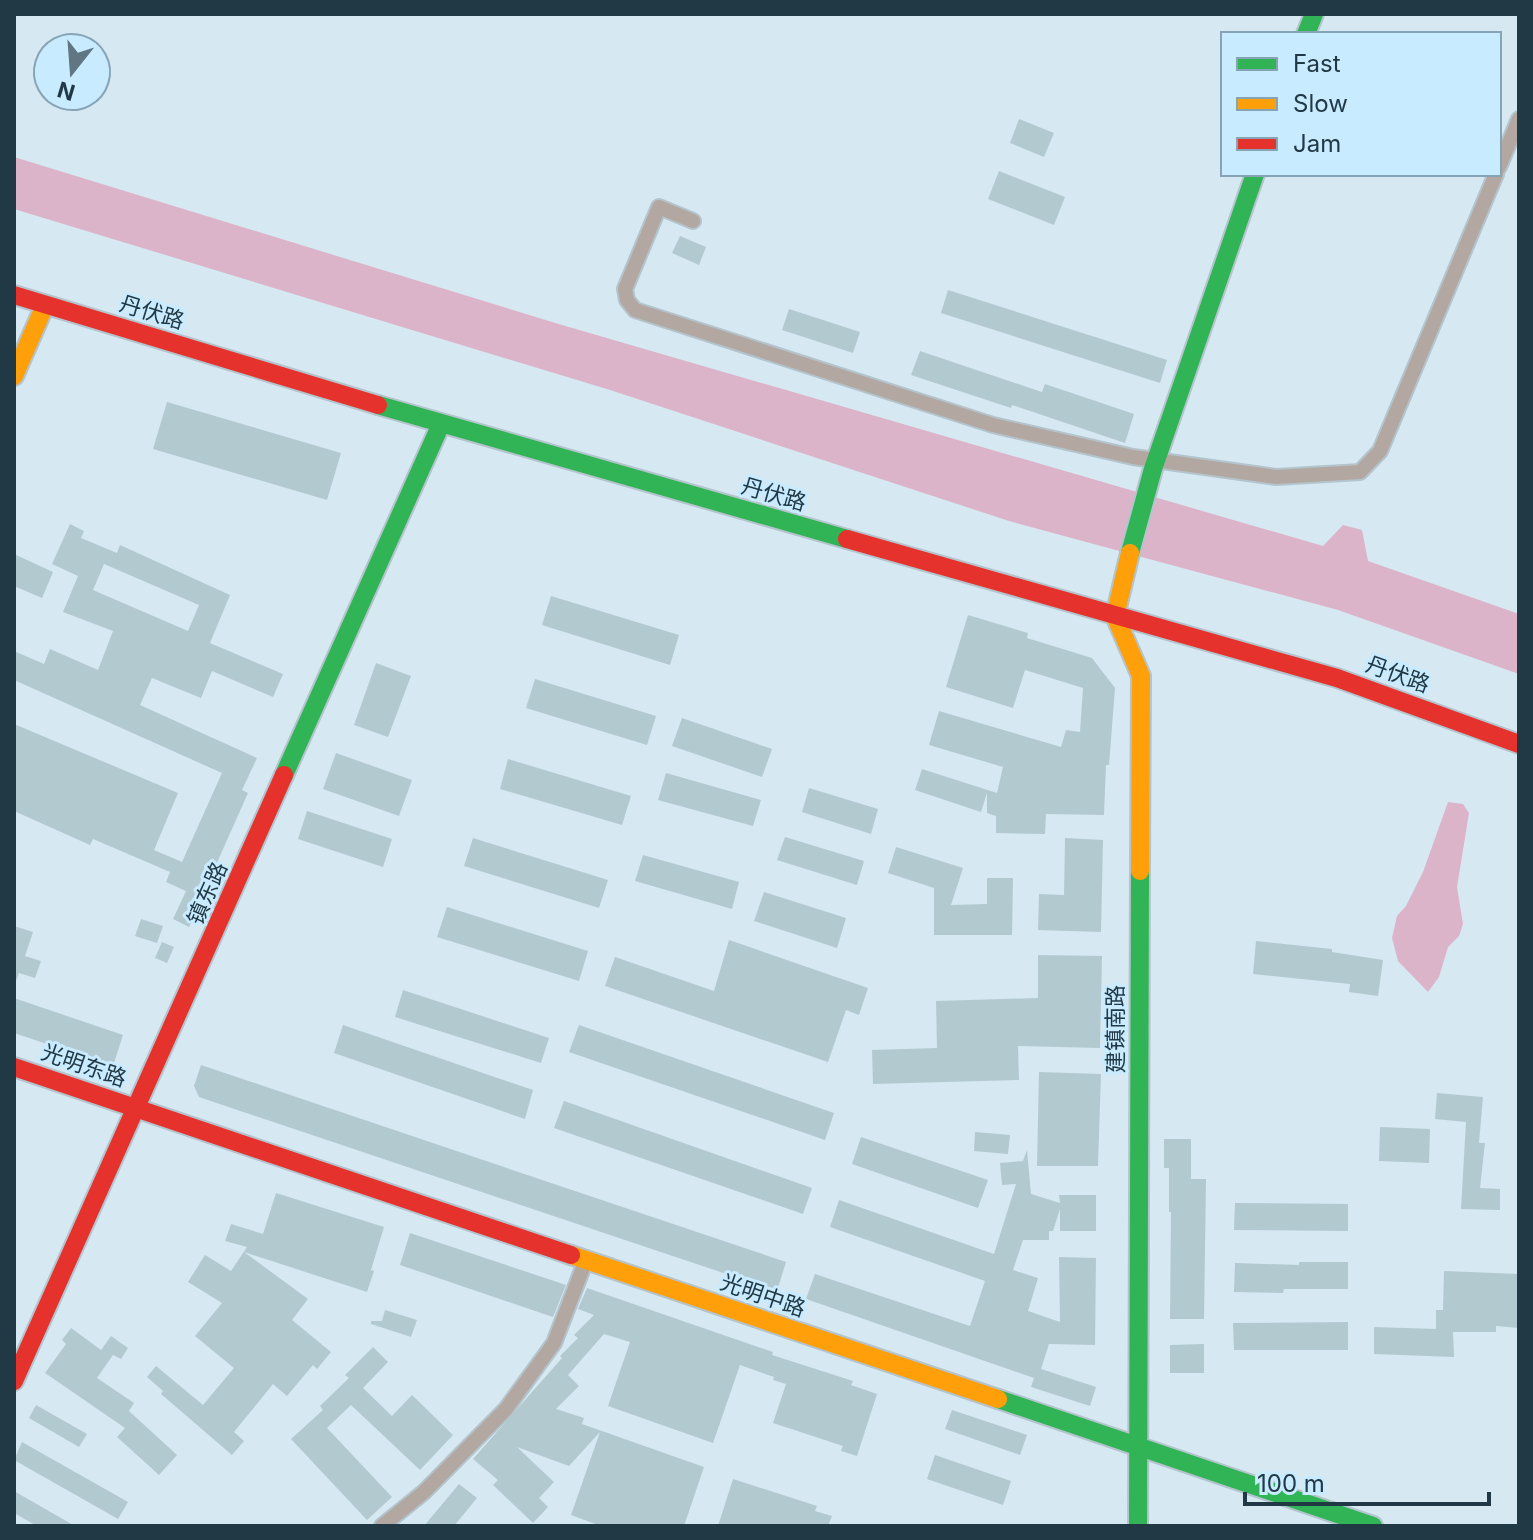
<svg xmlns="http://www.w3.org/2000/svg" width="1533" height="1540" font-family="Inter,'Noto Sans SC',sans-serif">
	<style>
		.water { fill: #dcb4c9 }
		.building { fill: #b3c9d0; fill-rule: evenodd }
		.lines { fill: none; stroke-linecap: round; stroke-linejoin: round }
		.street-casing { stroke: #b4c4cd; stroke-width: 18 }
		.fast-casing { stroke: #b4c4cd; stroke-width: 22 }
		.slow-casing { stroke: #b4c4cd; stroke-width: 22 }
		.jam-casing { stroke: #b4c4cd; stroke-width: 22 }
		.street { stroke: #b2a8a1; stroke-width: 14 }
		.fast { stroke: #30b455; stroke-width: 18 }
		.slow { stroke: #ff9f0a; stroke-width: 18 }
		.jam { stroke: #e5322d; stroke-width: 18 }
		.labels { text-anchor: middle; stroke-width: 6; stroke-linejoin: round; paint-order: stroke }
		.street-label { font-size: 22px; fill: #213945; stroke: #c9ebff }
	</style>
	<rect width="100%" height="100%" fill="#d6e8f2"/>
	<!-- water -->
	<path class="water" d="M 14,157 L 562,325 L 1323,546 L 1343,525 L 1362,530 L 1368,561 L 1519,614 L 1519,674 L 1338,610 L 1009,521 L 610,390 L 14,209 Z
		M 1448,802 L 1463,804 L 1469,813 L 1457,887 L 1463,924 L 1459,936 L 1448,947 L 1439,977 L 1428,992 L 1398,961 L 1392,938 L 1397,916 L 1406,906 L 1423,872 Z"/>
	<!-- building -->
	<path class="building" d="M 1019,119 L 1054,133 L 1044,157 L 1010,143 Z
		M 999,171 L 1065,197 L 1054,225 L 988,199 Z
		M 680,236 L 706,247 L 699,265 L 672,253 Z
		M 948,290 L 1167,360 L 1160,383 L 941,313 Z
		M 789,309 L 860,332 L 853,353 L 782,330 Z
		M 920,351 L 1042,392 L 1045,384 L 1134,414 L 1125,443 L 1012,405 L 1011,408 L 911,375 Z
		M 167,402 L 341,453 L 327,500 L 153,449 Z
		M 70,524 L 84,531 L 81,538 L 117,553 L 120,545 L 230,595 L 210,643 L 283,674 L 273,697 L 212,671 L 201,698 L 152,678 L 140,705 L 257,758 L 242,790 L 248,793 L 211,876 L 214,877 L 204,898 L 189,927 L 173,919 L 186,891 L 166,882 L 170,872 L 93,839 L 90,845 L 14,811 L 14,724 L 178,793 L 154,850 L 182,862 L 222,773 L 14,680 L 14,651 L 44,664 L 50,649 L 98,670 L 113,631 L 63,612 L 78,576 L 52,564 ZM 104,564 L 199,605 L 188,631 L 93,590 Z
		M 14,554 L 53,572 L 42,598 L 14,586 Z
		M 551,596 L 679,635 L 670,665 L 542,625 Z
		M 968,615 L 1028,633 L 1027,638 L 1092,658 L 1115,688 L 1109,765 L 1106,765 L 1104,815 L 1046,814 L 1045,834 L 996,833 L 996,816 L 987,813 L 987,793 L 981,812 L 915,790 L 922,769 L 997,793 L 1003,767 L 929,745 L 939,711 L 1061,747 L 1066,730 L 1080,732 L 1083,688 L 1025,670 L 1013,708 L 946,687 Z
		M 376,663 L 411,676 L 388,737 L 354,725 Z
		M 535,679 L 656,716 L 647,745 L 526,708 Z
		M 682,718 L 772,749 L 762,777 L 672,746 Z
		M 336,753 L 412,780 L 399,816 L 323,789 Z
		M 508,759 L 631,796 L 622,825 L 500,789 Z
		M 666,773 L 761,800 L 753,826 L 658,800 Z
		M 809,788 L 878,809 L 871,834 L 802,812 Z
		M 307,811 L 392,839 L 383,867 L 298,839 Z
		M 785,837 L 864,861 L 857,885 L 777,860 Z
		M 473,838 L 608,880 L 599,908 L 464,866 Z
		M 1065,838 L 1103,840 L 1101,932 L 1038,930 L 1039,894 L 1064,895 Z
		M 896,847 L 963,868 L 951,905 L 987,904 L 987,878 L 1013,878 L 1012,935 L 934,935 L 934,888 L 888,873 Z
		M 643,855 L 739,882 L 732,909 L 635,881 Z
		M 764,892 L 846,918 L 837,948 L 754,921 Z
		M 447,907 L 588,951 L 579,981 L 437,937 Z
		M 141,919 L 163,926 L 157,943 L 135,936 Z
		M 14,926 L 33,932 L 25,956 L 41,961 L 35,978 L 19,973 L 16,981 L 14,981 Z
		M 729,940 L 868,988 L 859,1015 L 846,1010 L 828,1062 L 605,986 L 615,957 L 714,991 Z
		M 1256,941 L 1332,949 L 1332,952 L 1383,960 L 1378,996 L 1349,992 L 1350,984 L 1253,974 Z
		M 162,942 L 174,947 L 167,963 L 155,958 Z
		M 1038,955 L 1102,956 L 1100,1048 L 1018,1046 L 1019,1080 L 873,1084 L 872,1050 L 937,1048 L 936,1001 L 1038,998 Z
		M 403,990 L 549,1038 L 541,1063 L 395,1017 Z
		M 14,998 L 123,1035 L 113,1066 L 14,1033 Z
		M 343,1025 L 533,1090 L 525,1119 L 334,1053 Z
		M 579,1025 L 834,1113 L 825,1140 L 569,1052 Z
		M 201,1065 L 786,1262 L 777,1291 L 199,1097 L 194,1086 Z
		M 1039,1072 L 1101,1074 L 1098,1166 L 1037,1166 Z
		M 1437,1093 L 1483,1097 L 1479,1143 L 1485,1143 L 1480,1188 L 1500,1189 L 1500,1210 L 1461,1209 L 1466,1122 L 1435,1119 Z
		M 564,1101 L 812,1188 L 803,1214 L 554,1128 Z
		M 1380,1127 L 1430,1129 L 1429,1163 L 1379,1161 Z
		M 975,1132 L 1010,1135 L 1008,1154 L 974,1151 Z
		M 861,1137 L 988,1180 L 978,1208 L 852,1164 Z
		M 1164,1139 L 1191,1139 L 1191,1179 L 1206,1179 L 1204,1319 L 1170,1319 L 1171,1212 L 1169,1212 L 1169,1168 L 1164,1168 Z
		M 1027,1150 L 1031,1194 L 1060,1203 L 1059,1195 L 1096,1195 L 1096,1231 L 1060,1231 L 1060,1209 L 1053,1231 L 1049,1231 L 1049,1240 L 1023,1240 L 1013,1270 L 1038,1278 L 1028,1311 L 1060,1322 L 1059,1257 L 1096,1258 L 1095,1345 L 1049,1344 L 1041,1369 L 1096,1387 L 1090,1406 L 1031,1387 L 1034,1378 L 806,1299 L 815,1274 L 970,1326 L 985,1281 L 830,1227 L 839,1200 L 994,1254 L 1016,1184 L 1002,1185 L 1000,1163 L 1023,1161 Z
		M 276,1193 L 384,1227 L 371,1270 L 374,1271 L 367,1292 L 244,1252 L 308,1299 L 292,1320 L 331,1352 L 317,1369 L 313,1365 L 287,1396 L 273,1384 L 234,1432 L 244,1441 L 232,1455 L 161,1394 L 163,1391 L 147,1377 L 156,1366 L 203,1405 L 234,1368 L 195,1336 L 222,1303 L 188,1282 L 205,1255 L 231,1271 L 247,1247 L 225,1241 L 231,1224 L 263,1234 Z
		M 1235,1203 L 1348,1204 L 1348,1231 L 1234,1230 Z
		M 410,1233 L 566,1285 L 553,1317 L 400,1265 Z
		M 1299,1262 L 1348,1262 L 1348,1289 L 1284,1289 L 1283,1293 L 1234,1292 L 1235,1263 L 1299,1265 Z
		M 1444,1271 L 1519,1274 L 1519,1328 L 1496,1326 L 1496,1332 L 1453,1332 L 1454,1357 L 1374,1354 L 1374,1327 L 1436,1329 L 1436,1310 L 1443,1310 Z
		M 587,1288 L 773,1352 L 772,1355 L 853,1381 L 851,1385 L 877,1394 L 857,1456 L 841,1451 L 843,1446 L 773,1423 L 786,1384 L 773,1380 L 774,1377 L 740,1365 L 713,1443 L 608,1406 L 630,1342 L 604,1334 L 568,1375 L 579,1386 L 556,1409 L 584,1418 L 582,1424 L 704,1467 L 684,1526 L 601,1526 L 571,1515 L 600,1432 L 569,1466 L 517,1447 L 554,1482 L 539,1498 L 548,1507 L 533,1523 L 493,1485 L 498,1480 L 473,1459 L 562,1358 L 560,1356 L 578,1338 L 574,1335 L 594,1315 L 578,1309 Z
		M 385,1310 L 417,1320 L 411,1337 L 371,1324 L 371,1321 L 382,1321 Z
		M 1348,1322 L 1348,1350 L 1234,1350 L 1233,1323 Z
		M 71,1328 L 101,1350 L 111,1336 L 128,1348 L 121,1359 L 113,1355 L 97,1378 L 134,1403 L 129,1411 L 177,1455 L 159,1475 L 117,1437 L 125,1428 L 45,1373 L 66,1344 L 62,1340 Z
		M 1204,1344 L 1204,1373 L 1170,1373 L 1170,1345 Z
		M 373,1347 L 388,1362 L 363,1388 L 392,1416 L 412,1395 L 453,1435 L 420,1470 L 351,1405 L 327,1428 L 392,1497 L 367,1520 L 291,1439 L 323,1410 L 320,1406 L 349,1378 L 345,1375 Z
		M 36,1405 L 87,1434 L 79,1447 L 29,1418 Z
		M 952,1410 L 1027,1435 L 1020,1455 L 945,1429 Z
		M 22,1442 L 128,1502 L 118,1519 L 14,1460 Z
		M 935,1455 L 1011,1481 L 1003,1505 L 927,1479 Z
		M 733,1479 L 817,1506 L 815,1511 L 832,1516 L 828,1526 L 718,1526 Z
		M 459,1484 L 477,1498 L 454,1526 L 424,1526 Z
		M 14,1491 L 75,1526 L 37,1526 L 14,1513 Z"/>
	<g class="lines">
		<defs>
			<path id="street" d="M 1499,167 L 1519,119
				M 693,221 L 659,207 L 625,289 L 627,300 L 635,310 L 993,425 L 1133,457 L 1276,477 L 1360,472 L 1380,451 L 1496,174
				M 382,1526 L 424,1492 L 506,1409 L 554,1343 L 586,1260"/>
			<path id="fast" d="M 1306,34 L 1314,14
				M 378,405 L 847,539
				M 1130,553 L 1153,469 L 1255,174
				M 284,775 L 441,424
				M 998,1399 L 1373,1526
				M 1138,1526 L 1140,871"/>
			<path id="slow" d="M 14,376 L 45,305
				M 1130,553 L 1115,616 L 1141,676 L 1140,871
				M 571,1255 L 998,1399"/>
			<path id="jam" d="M 14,295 L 378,405
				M 847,539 L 1337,678 L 1519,744
				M 14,1067 L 571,1255
				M 14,1381 L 284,775"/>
		</defs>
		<!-- street casing -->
		<use href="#street" class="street-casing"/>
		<!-- fast casing -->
		<use href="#fast" class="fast-casing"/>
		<!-- slow casing -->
		<use href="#slow" class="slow-casing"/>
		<!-- jam casing -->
		<use href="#jam" class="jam-casing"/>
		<!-- street -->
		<use href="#street" class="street"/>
		<!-- fast -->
		<use href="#fast" class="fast"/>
		<!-- slow -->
		<use href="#slow" class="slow"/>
		<!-- jam -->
		<use href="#jam" class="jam"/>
	</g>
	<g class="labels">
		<!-- street labels -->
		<g class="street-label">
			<text transform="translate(152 312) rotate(17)" y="8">丹伏路</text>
			<text transform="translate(774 494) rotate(16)" y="8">丹伏路</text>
			<text transform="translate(1398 674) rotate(20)" y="8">丹伏路</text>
			<text transform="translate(207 893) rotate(-66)" y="8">镇东路</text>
			<text transform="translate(1115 1029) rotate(-90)" y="8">建镇南路</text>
			<text transform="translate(84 1065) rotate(19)" y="8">光明东路</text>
			<text transform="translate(763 1295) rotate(19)" y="8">光明中路</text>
		</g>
	</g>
	<!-- border -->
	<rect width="1533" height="1540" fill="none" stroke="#213945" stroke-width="32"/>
	<!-- legend -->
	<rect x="1221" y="32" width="280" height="144" fill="#c9ebff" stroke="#86a4b5" stroke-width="2"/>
	<rect x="1237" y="58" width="40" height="12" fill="#30b455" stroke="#86a4b5" stroke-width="2"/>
	<text x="1293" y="72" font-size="24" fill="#213945">Fast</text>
	<rect x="1237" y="98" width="40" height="12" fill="#ff9f0a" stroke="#86a4b5" stroke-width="2"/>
	<text x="1293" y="112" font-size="24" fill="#213945">Slow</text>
	<rect x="1237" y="138" width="40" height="12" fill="#e5322d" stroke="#86a4b5" stroke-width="2"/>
	<text x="1293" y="152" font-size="24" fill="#213945">Jam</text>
	<!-- north arrow -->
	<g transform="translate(72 72) rotate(197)"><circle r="38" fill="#c9ebff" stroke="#86a4b5" stroke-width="2"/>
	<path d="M0-6L14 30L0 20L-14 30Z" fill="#607682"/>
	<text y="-12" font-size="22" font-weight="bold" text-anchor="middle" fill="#213945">N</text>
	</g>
	<!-- scale -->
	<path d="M1245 1492v12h244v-12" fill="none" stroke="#213945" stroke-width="4"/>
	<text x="1257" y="1492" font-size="24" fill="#213945" stroke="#c9ebff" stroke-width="6" paint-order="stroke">100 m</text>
</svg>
